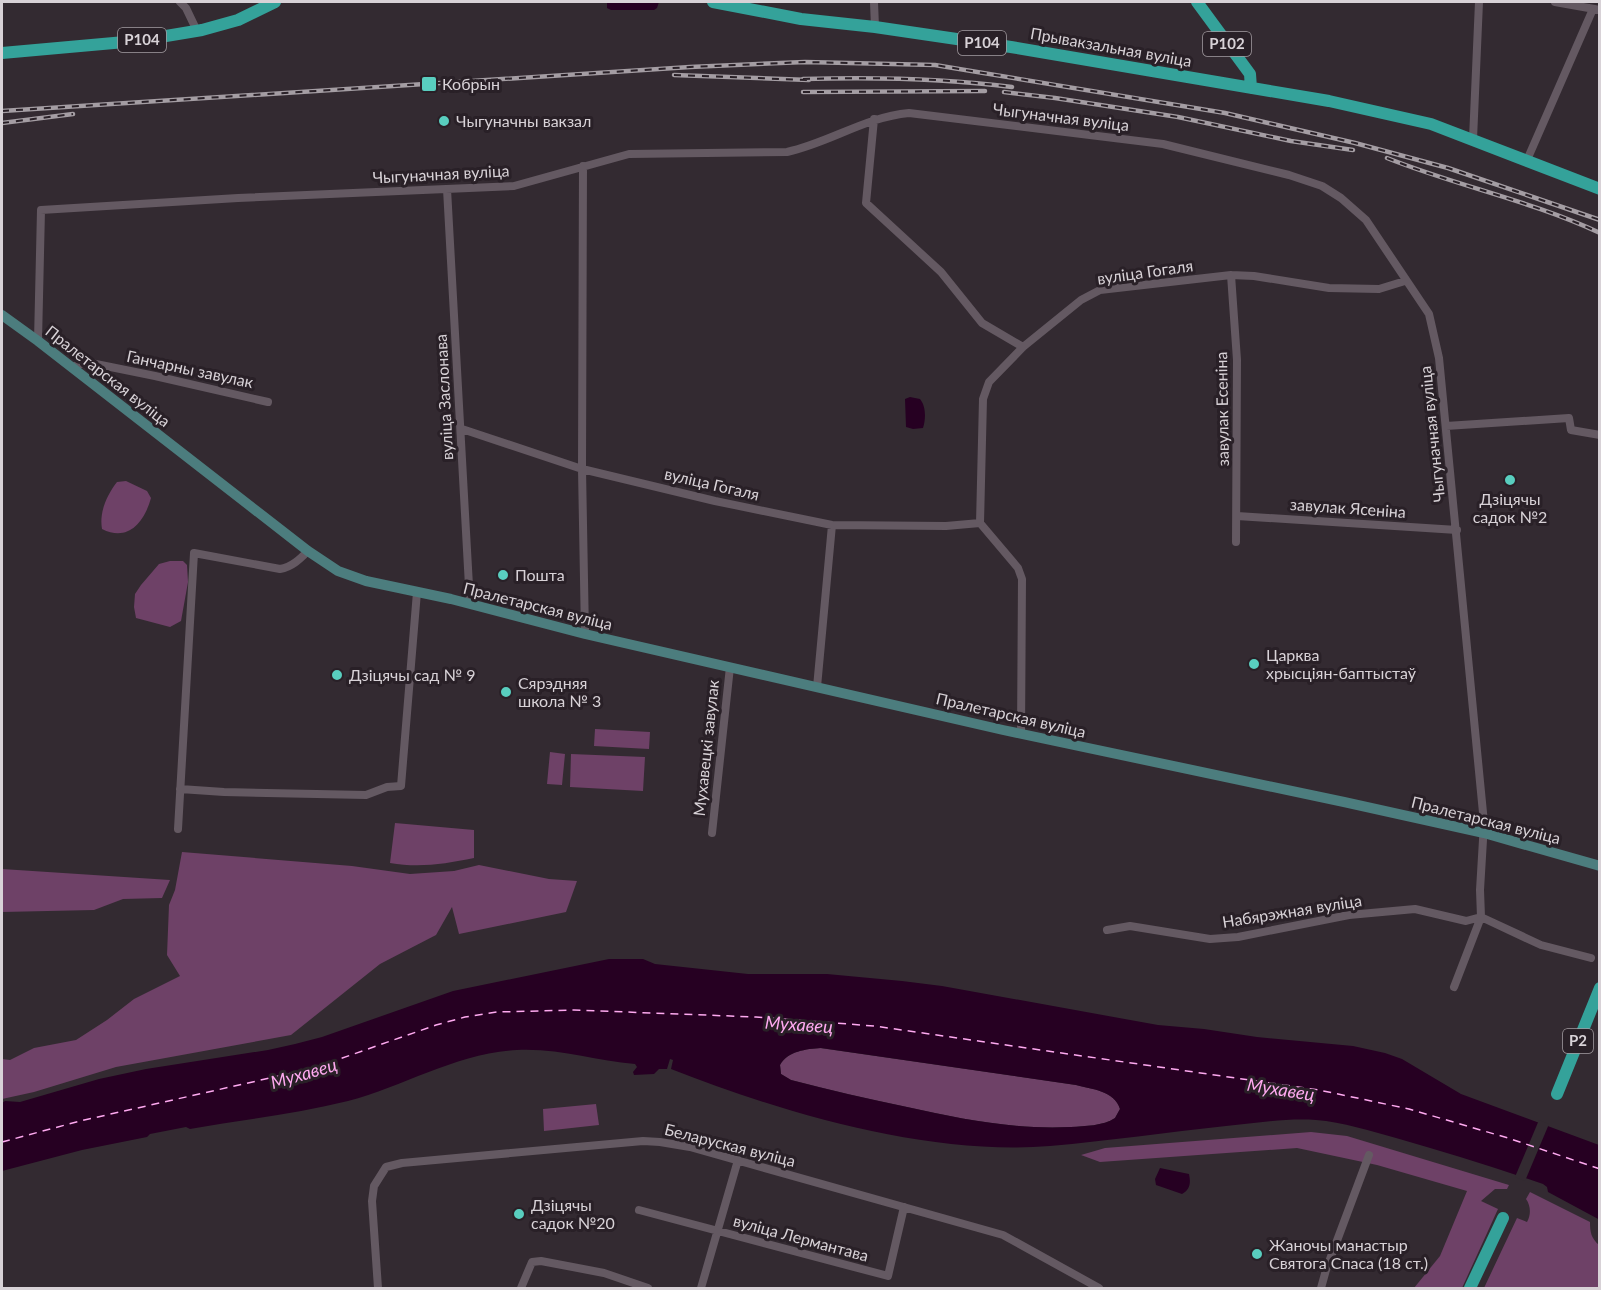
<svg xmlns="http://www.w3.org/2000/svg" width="1601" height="1290" font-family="Lato,sans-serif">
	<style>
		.green { fill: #6e4167 }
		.water { fill: #260022; fill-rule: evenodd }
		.pier { fill: #332a31 }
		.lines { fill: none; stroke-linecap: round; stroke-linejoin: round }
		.ferry { stroke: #fea9f0; stroke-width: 1.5; stroke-dasharray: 8 6; stroke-linecap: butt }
		.street { stroke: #645962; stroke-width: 8 }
		.secondary { stroke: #4c7d7e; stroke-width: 10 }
		.primary { stroke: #34a29a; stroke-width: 12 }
		.rail-casing { stroke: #a49da3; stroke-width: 4.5 }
		.rail { stroke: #292027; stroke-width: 2; stroke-dasharray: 7; stroke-linecap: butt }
		.poi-dot { fill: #59cebf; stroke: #292027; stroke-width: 2 }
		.labels { text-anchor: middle; stroke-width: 6; stroke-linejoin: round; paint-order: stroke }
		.shield { fill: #292027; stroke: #a49da2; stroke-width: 1.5 }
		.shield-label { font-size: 15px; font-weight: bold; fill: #d8d2d7 }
		.street-label { font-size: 16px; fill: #d8d2d7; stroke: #292027 }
		.poi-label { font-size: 16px; fill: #d8d2d7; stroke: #292027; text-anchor: start }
		.water-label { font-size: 18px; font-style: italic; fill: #fea9f0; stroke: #292027 }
	</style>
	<rect width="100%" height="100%" fill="#332a31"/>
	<!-- green -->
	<path class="green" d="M 126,481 L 147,491 L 151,498 C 144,523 128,542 102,529 C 99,512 107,495 117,482 Z
		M 170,561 L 183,561 L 187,565 L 188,582 L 181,621 L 170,627 L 136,618 L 134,607 L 135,594 L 141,585 L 159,564 Z
		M 595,729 L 650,732 L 649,749 L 594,746 Z
		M 550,752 L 565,754 L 562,785 L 547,784 Z
		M 571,754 L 645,757 L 643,791 L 570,787 Z
		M 395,823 L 474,830 L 474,858 C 445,864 419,868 390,863 Z
		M 182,852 L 352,866 L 410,874 L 454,871 L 479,865 L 549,879 L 577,881 L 566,912 L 459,934 L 452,907 L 436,935 L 380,964 L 291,1035 L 116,1067 L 34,1092 L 2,1099 L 2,1059 L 10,1060 L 34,1048 L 76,1040 L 107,1020 L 134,999 L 180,976 L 167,955 L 169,905 L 175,890 Z
		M 2,869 L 170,880 L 162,898 L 123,899 L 94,910 L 2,912 Z
		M 820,1048 L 1076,1085 C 1091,1089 1115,1091 1120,1109 L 1115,1118 C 1103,1126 1085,1126 1071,1127 C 1015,1130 962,1119 907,1107 C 868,1099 829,1090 791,1080 L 781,1074 L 780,1065 C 788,1051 806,1049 820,1048 Z
		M 596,1104 L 599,1125 L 544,1131 L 543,1109 Z
		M 1311,1132 L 1347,1136 L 1509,1185 L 1507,1189 L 1495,1189 L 1481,1201 L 1498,1209 L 1462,1288 L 1414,1288 L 1440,1256 L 1467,1191 L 1377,1165 L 1297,1148 L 1100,1162 L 1081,1155 L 1105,1148 Z
		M 1530,1192 L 1590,1222 C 1590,1232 1591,1238 1599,1245 L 1599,1288 L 1484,1288 L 1517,1218 L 1527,1222 C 1531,1215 1531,1206 1526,1199 Z"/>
	<!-- water -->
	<path class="water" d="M 607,2 L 659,2 L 657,8 L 654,10 L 611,10 L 607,8 Z
		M 910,397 L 920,399 C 926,406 926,419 923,428 L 913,429 L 906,427 L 905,399 Z
		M 609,959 L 643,959 L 655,964 L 748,974 L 827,974 L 902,981 L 942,986 L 1158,1025 L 1204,1029 L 1257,1037 L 1353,1046 L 1385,1053 L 1402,1059 L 1461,1094 L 1599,1145 L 1600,1220 L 1548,1192 L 1547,1187 L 1543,1184 C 1494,1167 1445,1152 1396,1138 C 1370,1131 1343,1122 1316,1120 C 1286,1118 1256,1123 1226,1126 C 1167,1132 1109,1141 1050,1146 C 929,1156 783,1113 671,1069 L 673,1060 L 670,1059 L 667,1069 L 659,1069 L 654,1074 L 634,1075 L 633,1072 L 637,1067 L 635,1064 C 595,1061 560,1048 517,1050 C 457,1053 405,1086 348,1101 C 296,1114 242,1120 190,1129 L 186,1127 L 150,1134 L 147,1137 L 82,1150 L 2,1171 L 2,1103 L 5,1101 L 20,1102 L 99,1079 L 146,1069 L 268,1050 L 295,1044 L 322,1037 L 453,991 ZM 821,1048 L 1076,1085 C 1091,1089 1115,1091 1120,1109 L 1115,1118 C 1103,1126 1085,1126 1071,1127 C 1015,1130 962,1119 907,1107 C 868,1099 829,1090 791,1080 L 781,1074 L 780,1065 C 788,1051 806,1049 821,1048 Z
		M 1160,1168 L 1189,1174 C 1191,1183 1190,1190 1182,1194 L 1156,1185 L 1155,1179 Z"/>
	<!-- pier -->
	<path class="pier" d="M 1539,1120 L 1549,1124 L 1525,1181 L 1515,1177 Z"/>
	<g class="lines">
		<!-- ferry -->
		<path class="ferry" d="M 2,1142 L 80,1121 L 314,1068 L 436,1025 L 465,1017 L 497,1012 L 574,1010 L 756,1017 L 874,1026 L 1319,1090 L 1409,1109 L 1508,1138 L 1600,1169"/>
		<!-- street -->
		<path class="street" d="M 180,2 L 186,8 L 197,31
			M 874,2 L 875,27
			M 1555,2 L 1600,10
			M 874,119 L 866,203 L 941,272 L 982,323 L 1023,347
			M 1473,139 L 1479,2
			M 1527,160 L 1593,9
			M 583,166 L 582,469 L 585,634
			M 447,189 L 470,604
			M 1231,275 L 1237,360 L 1236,542
			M 38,341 L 41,210 L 238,198 L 514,186 L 629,154 L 787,152 C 829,143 865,117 909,113 L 1163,144 L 1289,175 L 1322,186 L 1341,198 L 1366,220 L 1429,314 L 1439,358 L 1484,823 L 1480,890 L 1481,917 L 1454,987
			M 72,367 L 86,362 L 155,376 L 268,402
			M 1446,426 L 1569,418 L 1571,430 L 1600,435
			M 462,429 L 582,469 L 715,501 L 832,525 L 946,526 L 980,523
			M 1237,516 L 1457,530
			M 817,687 L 832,525
			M 1021,734 L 1022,579 L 1018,568 L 980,523 L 983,399 L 989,382 L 1023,347 L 1081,300 L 1100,290 L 1231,275 L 1254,276 L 1329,288 L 1379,289 L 1405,281
			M 180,789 L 224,792 L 366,795 L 387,787 L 401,786 L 417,592
			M 178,829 L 194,553 L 280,569 C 292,567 300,559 308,551
			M 712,833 L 730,667
			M 1481,917 L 1541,945 L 1591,958
			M 1107,930 L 1130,926 L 1210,939 L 1238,937 L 1349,915 L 1415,909 L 1466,921 L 1481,917
			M 639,1210 L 888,1276 L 904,1207
			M 378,1288 L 372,1201 L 374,1186 L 386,1167 L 402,1163 L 643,1141 L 660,1142 L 690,1147 L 1003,1235 L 1099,1288
			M 521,1288 L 532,1262 L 541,1261 L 604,1273 L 648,1288
			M 701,1288 L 738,1160
			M 1321,1288 L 1326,1270 L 1369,1155"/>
		<!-- secondary -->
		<path class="secondary" d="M 2,315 L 38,341 L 308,551 L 338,571 L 366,581 L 451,599 L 585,634 L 1003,730 L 1344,802 L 1484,833 L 1600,866"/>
		<!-- primary -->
		<path class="primary" d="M 713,2 L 801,19 L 875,27 L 1011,47 L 1329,101 L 1431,124 L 1600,189
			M 1197,2 L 1250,74 L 1251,88
			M 2,53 L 136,41 L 202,30 L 238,20 L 275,2
			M 1557,1094 L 1600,988
			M 1470,1288 L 1503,1218"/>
		<defs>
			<path id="rail" d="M 674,75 L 809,80
				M 803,79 C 873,77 942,78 1012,87
				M 803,92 L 985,91
				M 1004,92 L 1055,98 L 1178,117 L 1291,141 L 1353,150
				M 2,111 L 690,67 L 805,62 L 935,65 L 1225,113 L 1355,143 L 1448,168 L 1600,220
				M 2,123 L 73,114
				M 1387,158 C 1457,186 1532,201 1600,233"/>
		</defs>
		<!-- rail casing -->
		<use href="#rail" class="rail-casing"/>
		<!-- rail -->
		<use href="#rail" class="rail"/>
	</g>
	<!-- markers -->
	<g class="poi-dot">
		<rect x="421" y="76" width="16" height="16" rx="3"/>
		<circle cx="444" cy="121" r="6"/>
		<circle cx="1510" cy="480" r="6"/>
		<circle cx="503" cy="575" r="6"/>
		<circle cx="1254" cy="664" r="6"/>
		<circle cx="337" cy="675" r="6"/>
		<circle cx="506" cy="692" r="6"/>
		<circle cx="519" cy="1214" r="6"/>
		<circle cx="1257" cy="1254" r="6"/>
	</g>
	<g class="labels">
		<!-- shield labels -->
		<g class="shield">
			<rect x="118" y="28" width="48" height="24" rx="4.5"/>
			<rect x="958" y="31" width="48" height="24" rx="4.5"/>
			<rect x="1203" y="32" width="48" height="24" rx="4.5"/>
			<rect x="1563" y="1029" width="30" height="24" rx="4.5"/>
		</g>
		<g class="shield-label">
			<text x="142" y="45">Р104</text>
			<text x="982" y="48">Р104</text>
			<text x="1227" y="49">Р102</text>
			<text x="1578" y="1046">Р2</text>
		</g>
		<!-- street labels -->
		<g class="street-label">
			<text transform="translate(1111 47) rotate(10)" y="6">Прывакзальная вуліца</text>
			<text transform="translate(1061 117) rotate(7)" y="6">Чыгуначная вуліца</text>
			<text transform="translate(441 174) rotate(-3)" y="6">Чыгуначная вуліца</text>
			<text transform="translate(1145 272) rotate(-8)" y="6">вуліца Гогаля</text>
			<text transform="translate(190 369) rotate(12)" y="6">Ганчарны завулак</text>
			<text transform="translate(108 376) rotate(38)" y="6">Пралетарская вуліца</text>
			<text transform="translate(444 397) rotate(-93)" y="6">вуліца Заслонава</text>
			<text transform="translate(1222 409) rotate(-91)" y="6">завулак Есеніна</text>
			<text transform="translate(1432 434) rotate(-96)" y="6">Чыгуначная вуліца</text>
			<text transform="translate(712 484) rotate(13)" y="6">вуліца Гогаля</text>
			<text transform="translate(1348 508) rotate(4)" y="6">завулак Ясеніна</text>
			<text transform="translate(538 606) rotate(14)" y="6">Пралетарская вуліца</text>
			<text transform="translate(1011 715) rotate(13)" y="6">Пралетарская вуліца</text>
			<text transform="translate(706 748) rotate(-84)" y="6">Мухавецкі завулак</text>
			<text transform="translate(1486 820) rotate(14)" y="6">Пралетарская вуліца</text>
			<text transform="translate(1292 911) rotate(-9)" y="6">Набярэжная вуліца</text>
			<text transform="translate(730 1145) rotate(14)" y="6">Беларуская вуліца</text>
			<text transform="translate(801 1238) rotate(15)" y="6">вуліца Лермантава</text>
		</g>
		<!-- poi labels -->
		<g class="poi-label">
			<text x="442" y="90">Кобрын</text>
			<text x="456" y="127">Чыгуначны вакзал</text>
			<text x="1510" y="505" text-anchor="middle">Дзіцячы<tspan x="1510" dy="18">садок №2</tspan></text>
			<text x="515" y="581">Пошта</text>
			<text x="1266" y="661">Царква<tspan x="1266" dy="18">хрысціян-баптыстаў</tspan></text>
			<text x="349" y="681">Дзіцячы сад № 9</text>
			<text x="518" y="689">Сярэдняя<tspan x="518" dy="18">школа № 3</tspan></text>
			<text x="531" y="1211">Дзіцячы<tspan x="531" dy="18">садок №20</tspan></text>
			<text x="1269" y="1251">Жаночы манастыр<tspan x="1269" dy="18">Святога Спаса (18 ст.)</tspan></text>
		</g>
		<!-- water labels -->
		<g class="water-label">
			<text transform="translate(799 1025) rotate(4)" y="6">Мухавец</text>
			<text transform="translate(304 1074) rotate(-16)" y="6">Мухавец</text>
			<text transform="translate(1281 1090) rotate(9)" y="6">Мухавец</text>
		</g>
	</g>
	<!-- border -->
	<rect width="1601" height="1290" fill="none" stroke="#d8d2d7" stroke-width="6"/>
</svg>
